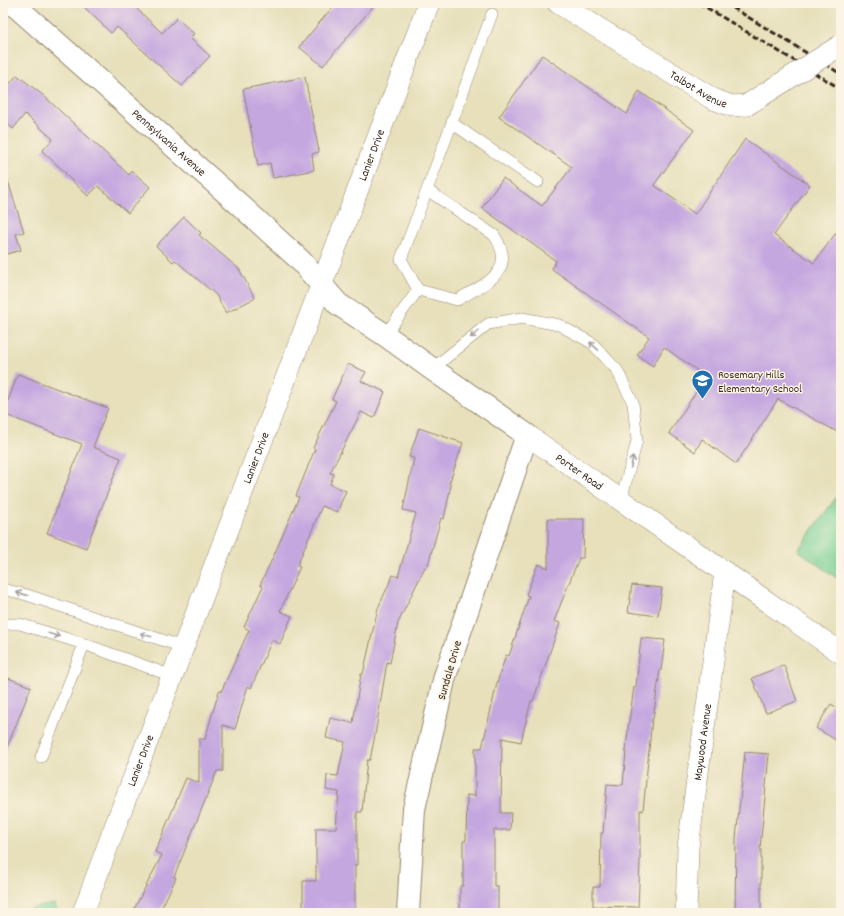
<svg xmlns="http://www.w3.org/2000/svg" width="844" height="916" font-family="Dekko,sans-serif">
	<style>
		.green { fill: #79d094; stroke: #5a7d59 }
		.building { fill: #c5a7e0 }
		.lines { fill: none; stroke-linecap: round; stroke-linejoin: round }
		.service-casing { stroke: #91856c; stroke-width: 12 }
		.minor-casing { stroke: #91856c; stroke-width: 22 }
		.tertiary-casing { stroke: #91856c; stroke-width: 24 }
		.service { stroke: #fff; stroke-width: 11 }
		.minor { stroke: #fff; stroke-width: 21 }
		.tertiary { stroke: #fff; stroke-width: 22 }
		.rail { stroke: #3b2a1e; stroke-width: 3; stroke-dasharray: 6 3; stroke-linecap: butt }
		.minor-bridge-casing { stroke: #91856c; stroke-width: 22; stroke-linecap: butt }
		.minor-bridge { stroke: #fff; stroke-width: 21 }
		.oneway { stroke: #a79f9a }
		.labels { text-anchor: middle; stroke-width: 3; stroke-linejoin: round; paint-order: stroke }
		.street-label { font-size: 12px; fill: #3b2a1e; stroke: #fcf5e5 }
		.poi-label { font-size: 12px; fill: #3b2a1e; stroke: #fcf5e5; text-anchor: start }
	</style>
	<rect width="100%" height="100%" fill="#fcf5e5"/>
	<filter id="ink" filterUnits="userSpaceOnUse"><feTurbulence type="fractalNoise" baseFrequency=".025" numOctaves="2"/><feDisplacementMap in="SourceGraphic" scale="8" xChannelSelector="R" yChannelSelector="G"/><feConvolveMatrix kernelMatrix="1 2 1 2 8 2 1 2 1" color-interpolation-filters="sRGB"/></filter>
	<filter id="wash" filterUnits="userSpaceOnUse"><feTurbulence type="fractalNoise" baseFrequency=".012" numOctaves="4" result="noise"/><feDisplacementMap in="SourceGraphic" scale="16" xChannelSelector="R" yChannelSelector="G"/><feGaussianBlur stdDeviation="0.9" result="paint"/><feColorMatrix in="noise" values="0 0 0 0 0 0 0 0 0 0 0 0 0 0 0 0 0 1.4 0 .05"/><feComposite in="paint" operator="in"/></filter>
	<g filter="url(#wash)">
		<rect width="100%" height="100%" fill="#e7e0bb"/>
		<!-- green -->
		<path class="green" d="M 841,491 L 841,581 L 798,550 Z
			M 54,904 L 58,913 L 7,913 Z"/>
		<g id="blocks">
			<!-- building -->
			<path class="building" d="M 80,3 L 131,3 L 162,33 L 177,18 L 194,34 L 190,38 L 210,56 L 182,86 L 117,27 L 111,33 Z
				M 336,3 L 376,3 L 323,66 L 299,47 Z
				M 542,55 L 627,114 L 639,91 L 694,130 L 654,185 L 695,214 L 745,139 L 810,185 L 774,235 L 814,263 L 841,226 L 841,434 L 778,399 L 736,464 L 702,439 L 695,452 L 669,433 L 706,377 L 664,347 L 653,366 L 637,355 L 649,337 L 552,269 L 556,261 L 482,208 L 503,178 L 542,206 L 572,167 L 499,117 Z
				M 17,75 L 44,96 L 129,175 L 132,171 L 150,187 L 128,213 L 98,186 L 88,196 L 65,174 L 66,173 L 42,151 L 53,139 L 25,114 L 13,129 L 3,120 L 3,92 Z
				M 305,77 L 319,152 L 312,154 L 314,170 L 273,178 L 270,163 L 258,166 L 243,89 Z
				M 7,178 L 24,232 L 16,234 L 21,250 L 3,255 L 3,179 Z
				M 184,217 L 201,233 L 199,235 L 239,269 L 255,298 L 226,313 L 216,295 L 175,260 L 173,262 L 156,246 Z
				M 348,364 L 366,372 L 361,381 L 385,392 L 374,418 L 361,412 L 330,473 L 334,474 L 330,484 L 346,491 L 337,512 L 322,506 L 297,566 L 300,567 L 280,611 L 292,616 L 280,644 L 272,640 L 251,688 L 248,686 L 235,729 L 223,725 L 223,771 L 217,771 L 174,877 L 176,878 L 159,913 L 132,913 L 162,855 L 155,852 L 186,778 L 199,783 L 199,739 L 205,739 L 219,691 L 221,692 L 249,630 L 244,627 L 263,586 L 260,585 L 274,555 L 299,497 L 296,496 L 315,449 L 313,448 L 336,401 L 332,399 Z
				M 18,374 L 108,408 L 93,447 L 121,458 L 86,548 L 47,533 L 82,444 L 3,414 Z
				M 419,428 L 463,443 L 449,484 L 451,485 L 444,519 L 441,518 L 427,568 L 425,567 L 398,623 L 390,663 L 387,662 L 375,735 L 370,760 L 367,760 L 362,812 L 357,812 L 357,865 L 355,865 L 355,913 L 303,913 L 303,881 L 316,881 L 316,828 L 336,828 L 339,792 L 326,790 L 327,775 L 338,776 L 345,742 L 326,738 L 330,718 L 353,723 L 361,674 L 363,674 L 378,608 L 393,575 L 398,577 L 416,513 L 403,510 L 414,458 L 409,457 Z
				M 548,519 L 584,519 L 583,558 L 579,558 L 554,621 L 560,623 L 533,701 L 531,701 L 521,742 L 502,738 L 501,813 L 511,813 L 510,830 L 494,830 L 494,886 L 498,886 L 498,913 L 460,913 L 460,886 L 463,886 L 463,841 L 466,841 L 467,795 L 475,796 L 475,748 L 482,748 L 497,683 L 506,655 L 509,656 L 529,596 L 526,595 L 538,564 L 548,568 Z
				M 632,585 L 662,588 L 658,616 L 628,612 Z
				M 641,638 L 665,640 L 661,670 L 660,670 L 653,719 L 652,719 L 643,811 L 640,810 L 640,862 L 638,907 L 593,906 L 593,887 L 600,887 L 601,833 L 603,833 L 607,784 L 623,785 L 628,729 L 634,687 L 636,687 Z
				M 784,665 L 797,701 L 766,713 L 752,678 Z
				M 3,676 L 31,687 L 4,755 L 3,755 Z
				M 831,704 L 841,710 L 841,743 L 816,728 Z
				M 745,752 L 769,754 L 760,849 L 761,849 L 761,913 L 735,913 L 736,838 Z"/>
		</g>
	</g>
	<g filter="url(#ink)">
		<use href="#blocks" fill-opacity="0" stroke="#91856c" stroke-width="1"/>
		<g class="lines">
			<defs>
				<path id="service" d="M 452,123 L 538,182
					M 427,190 L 492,14
					M 385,335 L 418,290 L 457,300 C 484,284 519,272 494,235 L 427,190 L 401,259 L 418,290
					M 432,369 L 488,324 L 522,318 L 559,325 L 592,343 L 617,370 L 633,403 L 637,441 L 621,500
					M 3,589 L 27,595 L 183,647
					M 3,624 L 20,624 L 84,644 L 172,676
					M 41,757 L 84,644"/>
				<g id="minor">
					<path id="s1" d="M 558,3 L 713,99 L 732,106 L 747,105"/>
					<path id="s2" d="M 527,435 L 841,653"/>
					<path id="s3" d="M 83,913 L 114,829 L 429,3"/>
					<path id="s4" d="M 686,913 L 688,847 L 725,572"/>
				</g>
				<g id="tertiary">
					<path id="s5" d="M 12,3 L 240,205 L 300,260 L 338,304 L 385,335 L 432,369 L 527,435 L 445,676 L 414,809 L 408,913"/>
				</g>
			</defs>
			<!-- service casing -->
			<use href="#service" class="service-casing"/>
			<!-- minor casing -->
			<use href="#minor" class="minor-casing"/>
			<!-- tertiary casing -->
			<use href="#tertiary" class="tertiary-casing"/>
			<!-- service -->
			<use href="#service" class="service"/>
			<!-- minor -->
			<use href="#minor" class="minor"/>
			<!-- tertiary -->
			<use href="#tertiary" class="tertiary"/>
			<!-- rail -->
			<path class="rail" d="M 699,3 L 841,89
				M 725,3 L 841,74"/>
			<defs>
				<path id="minor-bridge" d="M 747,105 L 841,45"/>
			</defs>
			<!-- minor-bridge casing -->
			<use href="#minor-bridge" class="minor-bridge-casing"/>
			<!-- minor-bridge -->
			<use href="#minor-bridge" class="minor-bridge"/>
		</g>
		<!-- one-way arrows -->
		<defs><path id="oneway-shaft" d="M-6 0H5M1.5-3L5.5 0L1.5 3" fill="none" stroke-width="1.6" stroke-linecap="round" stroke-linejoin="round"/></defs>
		<g class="oneway">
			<use href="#oneway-shaft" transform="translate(475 334) rotate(142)"/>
			<use href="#oneway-shaft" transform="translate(594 346) rotate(-137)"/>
			<use href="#oneway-shaft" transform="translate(632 462) rotate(-77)"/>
			<use href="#oneway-shaft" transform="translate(22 594) rotate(-165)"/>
			<use href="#oneway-shaft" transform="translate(54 635) rotate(17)"/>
			<use href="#oneway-shaft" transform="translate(146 635) rotate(-162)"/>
		</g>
	</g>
	<!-- icons -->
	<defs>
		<symbol id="school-pin" viewBox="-11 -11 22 30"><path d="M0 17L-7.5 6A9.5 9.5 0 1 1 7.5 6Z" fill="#1f6fb2" stroke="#fcf5e5"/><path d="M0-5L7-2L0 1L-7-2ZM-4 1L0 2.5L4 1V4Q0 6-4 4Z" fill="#fff"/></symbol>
	</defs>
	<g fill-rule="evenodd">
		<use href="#school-pin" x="690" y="368" width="25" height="34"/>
	</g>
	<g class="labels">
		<!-- street labels -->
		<g class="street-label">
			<text dy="4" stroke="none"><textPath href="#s1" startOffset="165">Talbot Avenue</textPath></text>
			<text dy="4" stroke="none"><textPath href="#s5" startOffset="210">Pennsylvania Avenue</textPath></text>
			<text dy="4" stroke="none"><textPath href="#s3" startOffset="811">Lanier Drive</textPath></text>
			<text dy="4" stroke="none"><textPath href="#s3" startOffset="487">Lanier Drive</textPath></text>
			<text dy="4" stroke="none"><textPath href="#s2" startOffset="64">Porter Road</textPath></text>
			<text transform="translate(449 670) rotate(-74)" y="4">Sundale Drive</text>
			<text dy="4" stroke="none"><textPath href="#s4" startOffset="172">Maywood Avenue</textPath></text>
			<text dy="4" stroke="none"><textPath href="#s3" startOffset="163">Lanier Drive</textPath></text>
		</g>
		<!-- poi labels -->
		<g class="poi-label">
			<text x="718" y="378">Rosemary Hills<tspan x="718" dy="14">Elementary School</tspan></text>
		</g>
	</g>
	<!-- margin -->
	<rect width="844" height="916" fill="none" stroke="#fcf5e5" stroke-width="16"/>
</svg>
